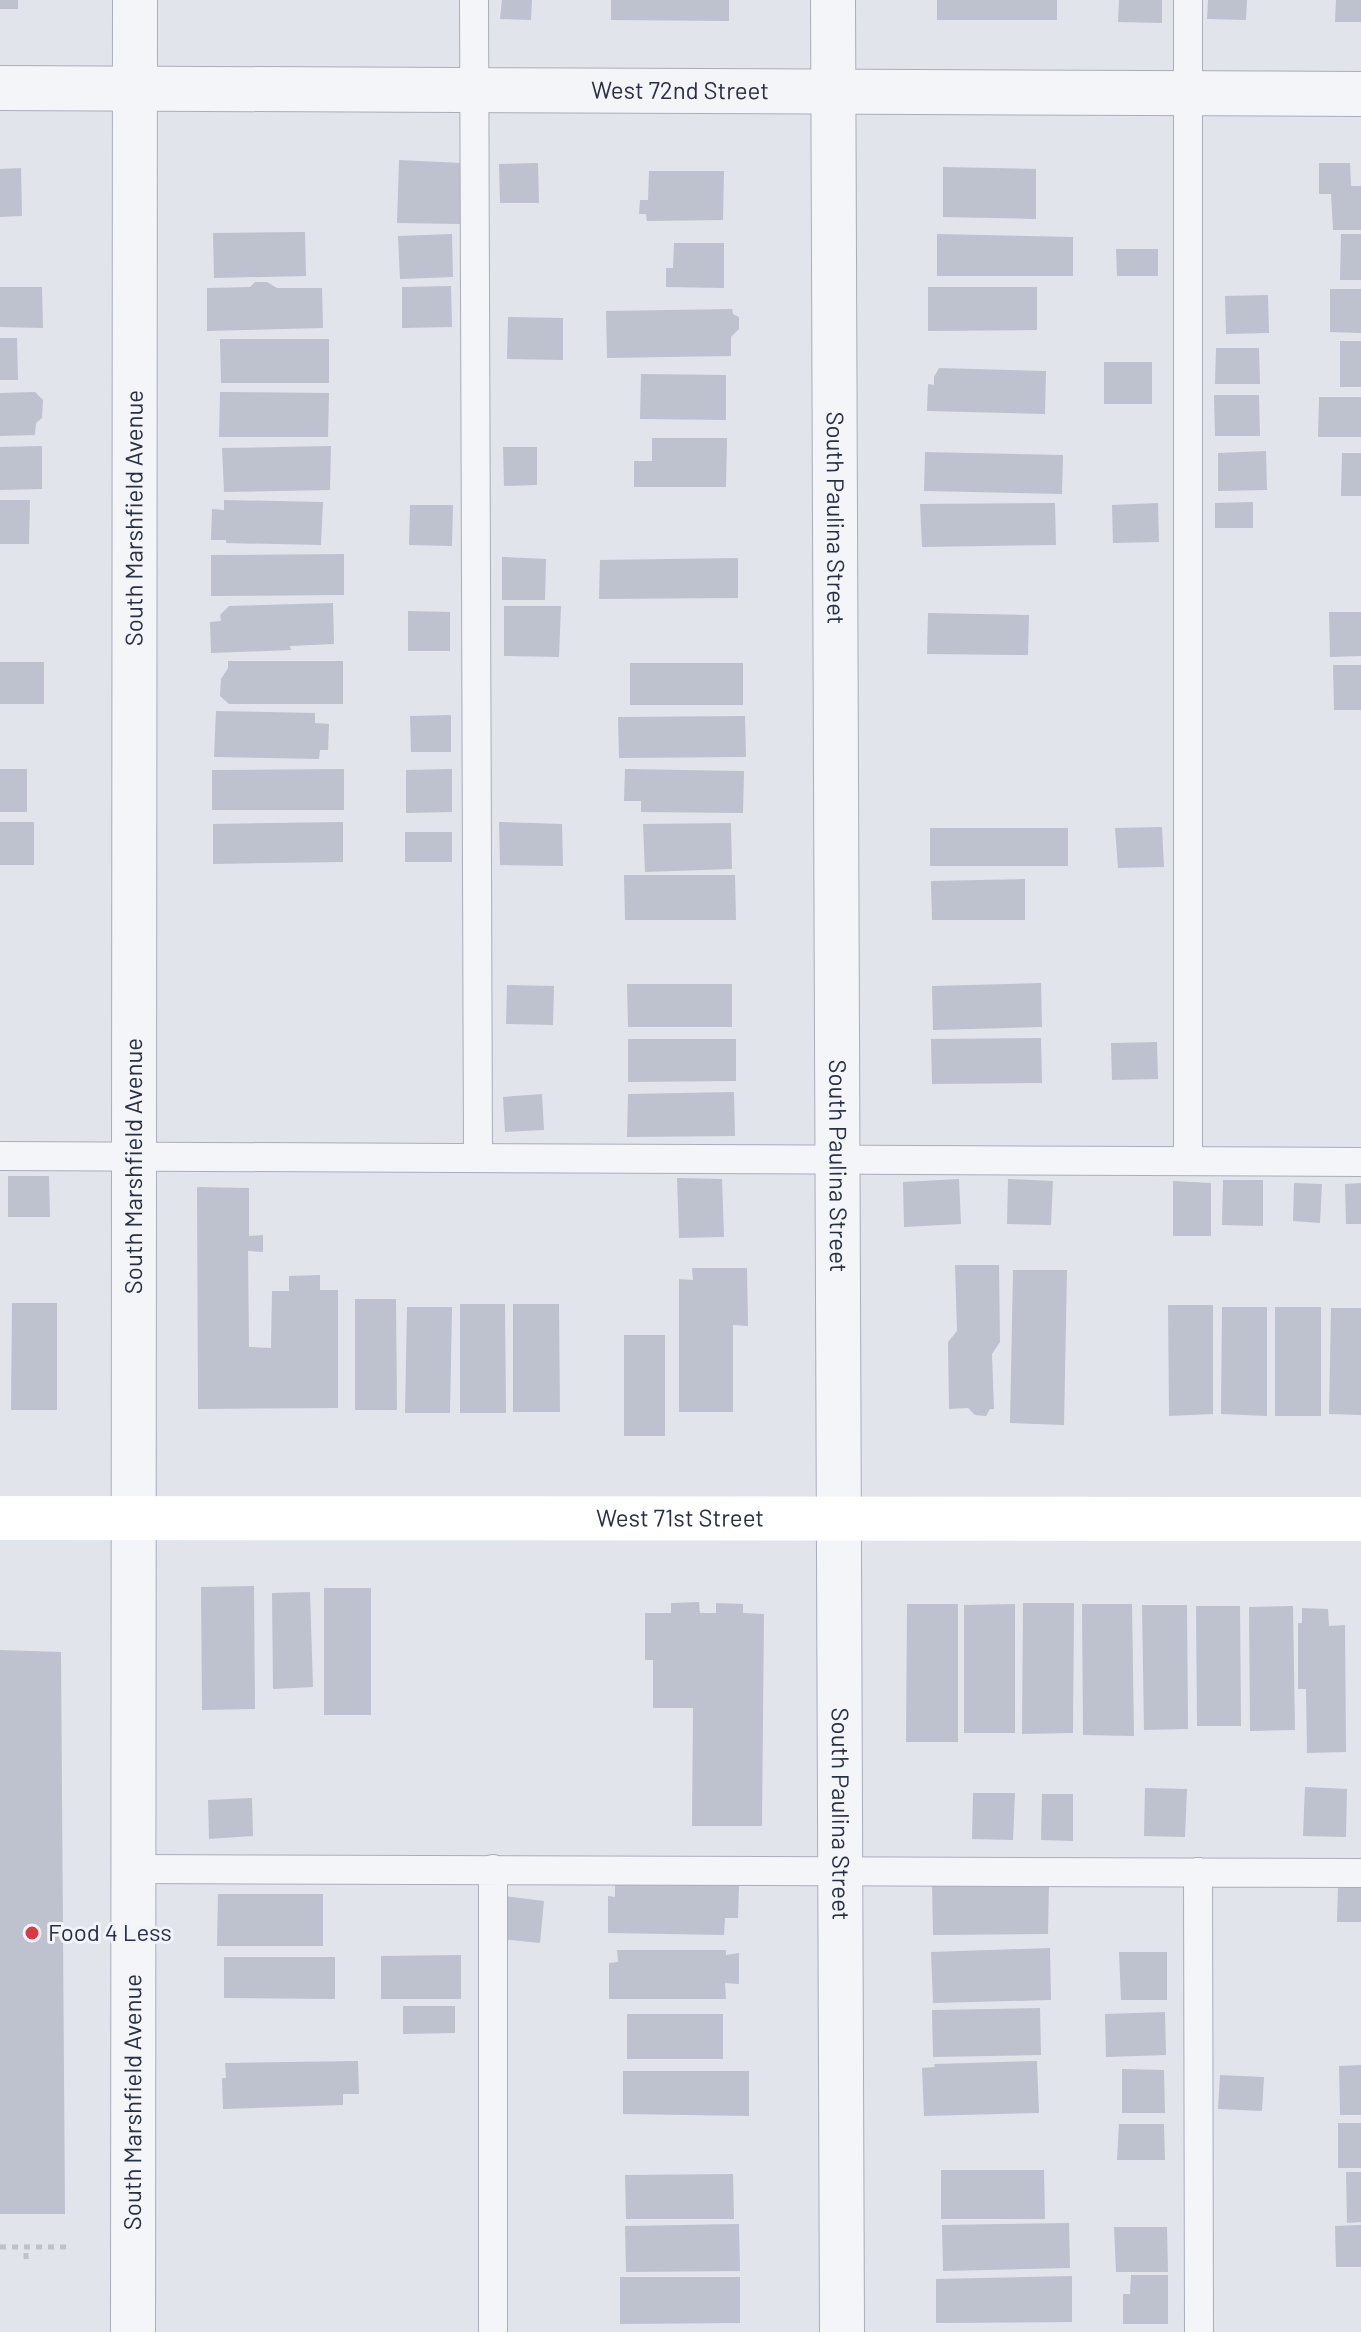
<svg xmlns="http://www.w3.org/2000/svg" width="1361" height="2332" font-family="Barlow,sans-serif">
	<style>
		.building { fill: #bdc2ce }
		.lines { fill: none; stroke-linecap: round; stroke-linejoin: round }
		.lane-casing { stroke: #a9aeb9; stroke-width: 30 }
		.street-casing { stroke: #a9aeb9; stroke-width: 46 }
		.path { stroke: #bfc2ca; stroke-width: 5; stroke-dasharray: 6 6; stroke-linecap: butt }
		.lane { stroke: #f4f5f9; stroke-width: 28 }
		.street { stroke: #f4f5f9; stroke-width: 44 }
		.secondary { stroke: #fff; stroke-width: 44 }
		.poi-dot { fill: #dc3940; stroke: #f1f3f8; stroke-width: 3 }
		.labels { text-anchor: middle; stroke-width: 6; stroke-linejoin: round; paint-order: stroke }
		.street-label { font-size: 24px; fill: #272f44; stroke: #f1f3f8 }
		.poi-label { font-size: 24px; fill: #272f44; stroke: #f1f3f8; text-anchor: start }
	</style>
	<rect width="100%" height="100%" fill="#e1e4eb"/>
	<!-- building -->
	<path class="building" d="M 0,0 L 18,0 L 18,9 L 0,9 Z
		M 502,0 L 532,0 L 531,20 L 500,19 Z
		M 611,0 L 729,0 L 729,21 L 611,20 Z
		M 937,0 L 1057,0 L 1057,20 L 937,20 Z
		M 1119,0 L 1162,0 L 1162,23 L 1118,22 Z
		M 1208,0 L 1247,0 L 1246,20 L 1207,19 Z
		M 1336,0 L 1361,0 L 1361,22 L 1335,22 Z
		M 399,160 L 462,163 L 460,224 L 397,223 Z
		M 538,163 L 539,203 L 500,203 L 499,164 Z
		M 1319,163 L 1350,163 L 1351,186 L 1361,186 L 1361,230 L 1333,230 L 1331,194 L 1319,194 Z
		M 943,167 L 1036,169 L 1036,219 L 943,217 Z
		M 21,168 L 22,216 L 0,217 L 0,169 Z
		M 649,171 L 724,171 L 723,220 L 647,221 L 646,214 L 639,214 L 640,200 L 648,200 Z
		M 305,232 L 306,276 L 214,278 L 213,233 Z
		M 452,234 L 453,277 L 400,279 L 398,236 Z
		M 937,234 L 1073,237 L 1073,276 L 937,276 Z
		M 1341,234 L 1361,234 L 1361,280 L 1340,280 Z
		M 674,243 L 724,243 L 724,288 L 666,287 L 666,268 L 673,268 Z
		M 1116,249 L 1158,249 L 1158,276 L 1117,276 Z
		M 255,282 L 267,282 L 277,288 L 322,288 L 323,328 L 207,331 L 207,288 L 250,287 Z
		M 451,286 L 452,327 L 402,328 L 402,287 Z
		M 0,287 L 42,287 L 43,328 L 0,327 Z
		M 928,287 L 1037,287 L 1037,330 L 928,331 Z
		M 1330,289 L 1361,289 L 1361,333 L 1330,332 Z
		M 1268,295 L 1269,333 L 1226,334 L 1225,296 Z
		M 732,309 L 733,314 L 739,317 L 739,329 L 731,337 L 731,356 L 607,358 L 606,311 Z
		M 508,317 L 563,318 L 563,360 L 507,359 Z
		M 0,338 L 17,338 L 18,380 L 0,380 Z
		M 220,339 L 329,339 L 329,383 L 221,383 Z
		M 1340,341 L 1361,341 L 1361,387 L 1340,387 Z
		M 1216,348 L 1259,348 L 1260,384 L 1215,384 Z
		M 1104,362 L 1152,362 L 1152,404 L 1104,404 Z
		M 939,368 L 1046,371 L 1045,414 L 927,411 L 928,384 L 934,385 L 934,377 Z
		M 641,374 L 726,375 L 726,420 L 640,419 Z
		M 35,392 L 43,400 L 42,418 L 36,423 L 35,435 L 0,436 L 0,393 Z
		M 220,392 L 329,393 L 328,437 L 219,437 Z
		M 1214,395 L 1259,395 L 1260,436 L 1215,436 Z
		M 1319,397 L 1361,397 L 1361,437 L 1318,437 Z
		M 652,438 L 727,438 L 726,487 L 634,487 L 634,461 L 652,461 Z
		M 42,446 L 42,489 L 0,490 L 0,447 Z
		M 331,446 L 330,490 L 224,492 L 222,448 Z
		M 503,447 L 537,447 L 537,485 L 504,486 Z
		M 1266,451 L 1267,490 L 1218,491 L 1218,453 Z
		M 925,452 L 1063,455 L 1062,494 L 924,491 Z
		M 1342,453 L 1361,453 L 1361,496 L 1341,496 Z
		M 0,500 L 30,500 L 29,544 L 0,544 Z
		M 224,500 L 323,502 L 321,545 L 226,543 L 226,540 L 211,540 L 212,509 L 224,510 Z
		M 1253,502 L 1253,528 L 1215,528 L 1215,503 Z
		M 1055,503 L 1056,545 L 922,547 L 920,504 Z
		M 1158,503 L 1159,542 L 1113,543 L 1112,505 Z
		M 410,505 L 453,505 L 452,546 L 409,545 Z
		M 344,554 L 344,595 L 211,596 L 211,555 Z
		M 502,557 L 546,559 L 545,600 L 502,600 Z
		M 738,558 L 738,598 L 599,599 L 600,560 Z
		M 333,603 L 334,644 L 290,646 L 291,650 L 211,653 L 210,622 L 221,621 L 220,615 L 229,606 Z
		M 504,606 L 561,606 L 559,657 L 504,656 Z
		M 408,611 L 450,612 L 450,651 L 408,651 Z
		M 1329,612 L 1361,612 L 1361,656 L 1330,657 Z
		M 928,613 L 1029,615 L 1028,655 L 927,654 Z
		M 228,661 L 343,661 L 343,704 L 229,704 L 220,696 L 221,679 L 228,668 Z
		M 0,662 L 44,662 L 44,704 L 0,704 Z
		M 630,663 L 743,663 L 743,705 L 630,705 Z
		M 1333,665 L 1361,665 L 1361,710 L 1334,710 Z
		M 216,711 L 315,713 L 315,723 L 329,724 L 328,750 L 320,750 L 319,759 L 214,757 Z
		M 451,715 L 451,752 L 411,752 L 410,716 Z
		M 745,716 L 746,757 L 619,758 L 618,717 Z
		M 0,769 L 27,769 L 27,812 L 0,812 Z
		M 344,769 L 344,810 L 212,810 L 212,770 Z
		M 452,769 L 452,812 L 406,813 L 406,770 Z
		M 625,769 L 744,771 L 743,813 L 641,812 L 641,801 L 624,801 Z
		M 0,822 L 34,822 L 34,865 L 0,865 Z
		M 343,822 L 343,862 L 213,864 L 213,824 Z
		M 499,822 L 562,824 L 563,866 L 500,865 Z
		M 731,823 L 732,869 L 645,872 L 643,824 Z
		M 1162,827 L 1164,867 L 1118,868 L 1115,828 Z
		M 930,828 L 1068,828 L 1068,866 L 930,866 Z
		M 405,832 L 452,832 L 452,862 L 405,862 Z
		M 624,875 L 735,875 L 736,920 L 625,920 Z
		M 1025,879 L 1025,920 L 932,920 L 931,881 Z
		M 1041,983 L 1042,1027 L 933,1030 L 932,986 Z
		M 627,984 L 732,984 L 732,1027 L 628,1027 Z
		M 507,985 L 554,986 L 553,1025 L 506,1024 Z
		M 1041,1038 L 1042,1083 L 932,1084 L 931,1039 Z
		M 628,1039 L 736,1039 L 736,1081 L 628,1082 Z
		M 1157,1042 L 1158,1079 L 1112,1080 L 1111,1043 Z
		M 734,1092 L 735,1136 L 627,1137 L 628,1094 Z
		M 542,1094 L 544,1130 L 505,1132 L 503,1097 Z
		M 8,1176 L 49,1176 L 50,1217 L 8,1217 Z
		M 677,1178 L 722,1179 L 724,1237 L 679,1238 Z
		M 959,1179 L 961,1224 L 904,1227 L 903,1182 Z
		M 1008,1179 L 1053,1181 L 1051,1225 L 1007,1224 Z
		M 1223,1180 L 1263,1180 L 1263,1226 L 1222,1225 Z
		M 1173,1181 L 1211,1183 L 1211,1236 L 1173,1236 Z
		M 1294,1183 L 1322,1184 L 1320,1223 L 1293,1221 Z
		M 1361,1183 L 1361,1224 L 1346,1224 L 1345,1184 Z
		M 197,1187 L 249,1188 L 249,1236 L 263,1235 L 263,1252 L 248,1251 L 249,1347 L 271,1348 L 272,1291 L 289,1291 L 289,1276 L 320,1275 L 320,1290 L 338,1290 L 338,1408 L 198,1409 Z
		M 955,1265 L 999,1265 L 1000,1342 L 992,1354 L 994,1409 L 990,1409 L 986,1416 L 975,1415 L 968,1408 L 949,1409 L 948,1342 L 957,1331 Z
		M 692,1268 L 747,1268 L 748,1326 L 733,1325 L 733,1412 L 679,1412 L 679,1279 L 693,1280 Z
		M 1013,1270 L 1067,1270 L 1064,1425 L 1010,1423 Z
		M 355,1299 L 396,1299 L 397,1410 L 355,1410 Z
		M 12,1303 L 57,1303 L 57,1410 L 11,1410 Z
		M 460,1304 L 505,1304 L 506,1413 L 460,1413 Z
		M 513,1304 L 559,1304 L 560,1412 L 513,1412 Z
		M 1168,1305 L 1213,1305 L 1213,1414 L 1169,1416 Z
		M 407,1307 L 452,1307 L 450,1413 L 405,1413 Z
		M 1222,1307 L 1267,1307 L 1267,1416 L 1221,1414 Z
		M 1275,1307 L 1321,1307 L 1321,1416 L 1275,1416 Z
		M 1331,1308 L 1361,1308 L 1361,1415 L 1329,1414 Z
		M 624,1335 L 665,1335 L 665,1436 L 624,1436 Z
		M 254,1586 L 255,1709 L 202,1710 L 201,1587 Z
		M 324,1588 L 371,1588 L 371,1715 L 324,1715 Z
		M 310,1592 L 313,1687 L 273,1689 L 272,1593 Z
		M 699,1602 L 700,1613 L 716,1613 L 716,1603 L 743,1604 L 743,1613 L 764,1614 L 762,1826 L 692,1826 L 693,1708 L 653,1708 L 653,1660 L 645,1660 L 645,1613 L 671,1613 L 671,1603 Z
		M 1023,1603 L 1074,1603 L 1073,1733 L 1022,1734 Z
		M 907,1604 L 958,1604 L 958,1742 L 906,1742 Z
		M 1015,1604 L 1015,1733 L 964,1733 L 964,1605 Z
		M 1082,1604 L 1132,1604 L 1134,1736 L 1083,1735 Z
		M 1142,1605 L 1187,1605 L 1188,1729 L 1144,1730 Z
		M 1196,1606 L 1240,1606 L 1241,1726 L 1197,1726 Z
		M 1293,1606 L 1295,1730 L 1250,1731 L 1249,1607 Z
		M 1302,1608 L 1328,1609 L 1329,1626 L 1345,1625 L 1346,1752 L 1307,1753 L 1306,1689 L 1298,1689 L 1298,1623 L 1302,1623 Z
		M 0,1650 L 61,1652 L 65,2214 L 0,2214 Z
		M 1305,1787 L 1347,1789 L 1346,1837 L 1303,1836 Z
		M 1145,1788 L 1187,1789 L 1185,1837 L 1144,1836 Z
		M 973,1793 L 1015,1793 L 1013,1840 L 972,1839 Z
		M 1042,1794 L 1073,1794 L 1073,1841 L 1041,1840 Z
		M 252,1798 L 253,1836 L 209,1839 L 208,1800 Z
		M 932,1882 L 1049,1882 L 1048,1934 L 933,1935 Z
		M 615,1883 L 739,1885 L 738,1918 L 725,1918 L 724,1935 L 608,1933 L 608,1896 L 615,1897 Z
		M 1338,1886 L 1361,1886 L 1361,1922 L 1337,1922 Z
		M 218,1894 L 323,1894 L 323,1946 L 217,1946 Z
		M 504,1896 L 544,1901 L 540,1943 L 500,1939 Z
		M 1050,1948 L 1051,2000 L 933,2003 L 931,1952 Z
		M 617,1950 L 726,1950 L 726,1955 L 739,1953 L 739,1984 L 725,1983 L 726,1999 L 609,1999 L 609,1963 L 618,1962 Z
		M 1119,1952 L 1167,1952 L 1167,2000 L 1121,2000 Z
		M 461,1955 L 461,1999 L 381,1999 L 381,1956 Z
		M 224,1957 L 335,1957 L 335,1999 L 224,1998 Z
		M 403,2006 L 455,2006 L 455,2033 L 403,2034 Z
		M 1040,2008 L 1041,2055 L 933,2057 L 932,2010 Z
		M 1165,2012 L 1166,2055 L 1106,2057 L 1105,2014 Z
		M 627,2014 L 723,2014 L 723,2059 L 627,2059 Z
		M 358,2061 L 359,2094 L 343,2094 L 343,2105 L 223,2109 L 222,2078 L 226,2078 L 225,2063 Z
		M 1037,2061 L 1039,2113 L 924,2116 L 922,2068 L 935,2067 L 934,2064 Z
		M 1361,2065 L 1361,2115 L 1340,2115 L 1339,2066 Z
		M 1122,2069 L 1164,2070 L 1165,2113 L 1122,2113 Z
		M 623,2071 L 749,2071 L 749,2116 L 623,2114 Z
		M 1220,2075 L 1264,2077 L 1262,2111 L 1218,2109 Z
		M 1338,2123 L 1361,2123 L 1361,2168 L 1338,2168 Z
		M 1119,2124 L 1164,2124 L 1165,2160 L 1117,2160 Z
		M 941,2170 L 1044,2170 L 1045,2219 L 941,2219 Z
		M 1346,2172 L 1361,2172 L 1361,2222 L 1347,2223 Z
		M 733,2174 L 734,2219 L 626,2219 L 625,2175 Z
		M 1069,2223 L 1070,2268 L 943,2271 L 942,2225 Z
		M 739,2224 L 740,2271 L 626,2272 L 625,2226 Z
		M 1361,2225 L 1361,2267 L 1336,2267 L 1335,2226 Z
		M 1114,2227 L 1167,2227 L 1168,2272 L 1116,2272 Z
		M 1131,2275 L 1168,2275 L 1168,2324 L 1123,2324 L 1123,2294 L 1130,2294 Z
		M 1072,2276 L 1072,2322 L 936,2323 L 936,2279 Z
		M 620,2277 L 740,2277 L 740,2323 L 620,2324 Z"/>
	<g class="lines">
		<defs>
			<path id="lane" d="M 474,0 L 478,1158
				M 1188,0 L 1188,1161
				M 0,1156 L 1361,1162
				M 132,1869 L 1361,1873
				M 1198,1872 L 1199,2332
				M 493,2332 L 493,1869"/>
			<g id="street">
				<path id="s1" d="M 833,0 L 842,2332"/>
				<path id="s2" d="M 0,88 L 1361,94"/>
				<path id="s3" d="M 133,2332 L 135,0"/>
			</g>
		</defs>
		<!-- lane casing -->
		<use href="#lane" class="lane-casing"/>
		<!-- street casing -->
		<use href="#street" class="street-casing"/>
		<!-- path -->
		<path class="path" d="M 0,2247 L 72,2247
			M 26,2259 L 26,2247"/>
		<!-- lane -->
		<use href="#lane" class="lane"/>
		<!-- street -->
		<use href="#street" class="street"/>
		<!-- secondary -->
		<path class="secondary" id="s4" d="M 0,1518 L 1361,1519"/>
	</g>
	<!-- markers -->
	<circle class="poi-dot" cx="32" cy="1933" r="8"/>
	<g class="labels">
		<!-- street labels -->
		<g class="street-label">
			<text dy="8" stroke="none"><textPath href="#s2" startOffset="680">West 72nd Street</textPath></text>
			<text dy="8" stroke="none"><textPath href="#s3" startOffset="1814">South Marshfield Avenue</textPath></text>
			<text dy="8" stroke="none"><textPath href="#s1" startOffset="518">South Paulina Street</textPath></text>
			<text dy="8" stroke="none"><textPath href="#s3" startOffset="1166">South Marshfield Avenue</textPath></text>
			<text dy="8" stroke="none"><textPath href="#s1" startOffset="1166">South Paulina Street</textPath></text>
			<text dy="8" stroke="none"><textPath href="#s4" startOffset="680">West 71st Street</textPath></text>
			<text dy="8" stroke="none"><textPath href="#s1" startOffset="1814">South Paulina Street</textPath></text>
			<text dy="8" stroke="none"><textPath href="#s3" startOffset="230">South Marshfield Avenue</textPath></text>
		</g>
		<!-- poi labels -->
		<g class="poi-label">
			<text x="48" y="1941">Food 4 Less</text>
		</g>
	</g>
</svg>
